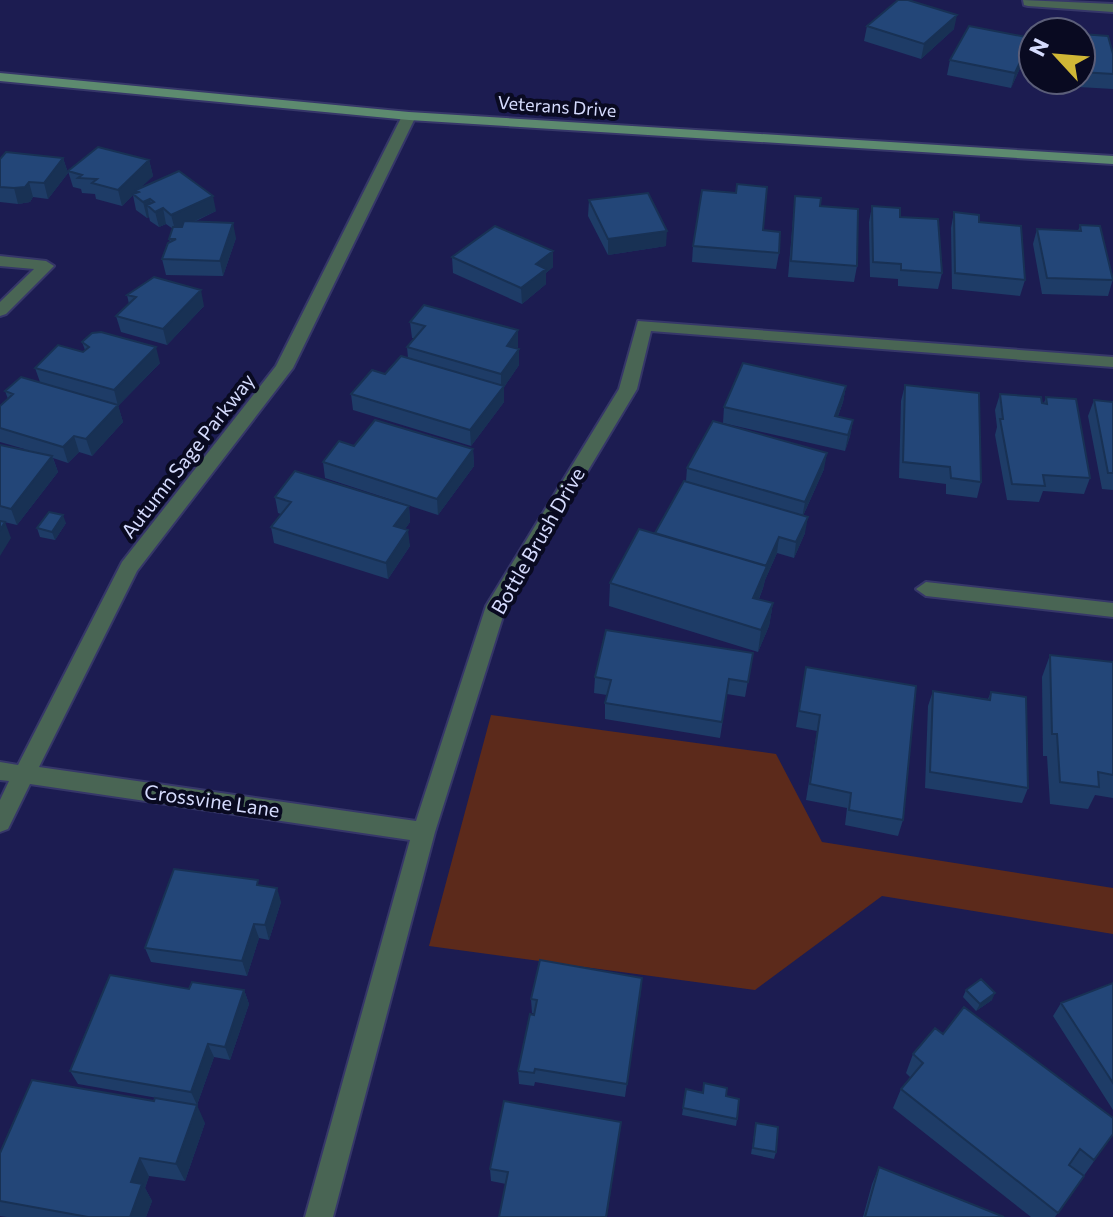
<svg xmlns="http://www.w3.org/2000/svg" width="1113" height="1217" font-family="Commissioner,sans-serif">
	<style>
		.green { fill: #5c2a1b }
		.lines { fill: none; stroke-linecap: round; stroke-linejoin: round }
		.minor-casing { stroke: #363769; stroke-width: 4 }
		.secondary-casing { stroke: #363769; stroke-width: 4 }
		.minor { fill: #496554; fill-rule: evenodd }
		.secondary { fill: #5d8a6f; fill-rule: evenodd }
		.wall { fill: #1e3c67 }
		.shaded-wall { fill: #183154 }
		.building { fill: #234678; stroke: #183154; stroke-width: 2 }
		.labels { text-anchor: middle; stroke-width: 8; stroke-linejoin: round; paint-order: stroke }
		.far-street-label { font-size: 18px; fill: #d5dbfd; stroke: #090a21 }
		.street-label { font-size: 20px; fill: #d5dbfd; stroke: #090a21 }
	</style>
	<rect width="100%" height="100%" fill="#1c1c51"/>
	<!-- green -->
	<path class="green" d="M 491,715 L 776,754 L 822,842 L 1113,888 L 1113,934 L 882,896 L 755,990 L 429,946 Z"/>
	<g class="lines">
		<defs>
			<path id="minor" d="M 1023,0 L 1113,4 L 1113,12 L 1028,6 L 1024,5 Z
				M 409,112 L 416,116 L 293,368 L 137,571 L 39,767 L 416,821 L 486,606 L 619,389 L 638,321 L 1113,357 L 1113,367 L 651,331 L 637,389 L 506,607 L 435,832 L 333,1217 L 305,1217 L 410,840 L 30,784 L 8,829 L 0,832 L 0,800 L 9,781 L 0,780 L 0,762 L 18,765 L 122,562 L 276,366 L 402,116 Z
				M 0,256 L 46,261 L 54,266 L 6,314 L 0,316 L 0,302 L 34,269 L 0,266 Z
				M 926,582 L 1113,603 L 1113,617 L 926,596 L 916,589 Z"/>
			<path id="secondary" d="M 0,73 L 409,112 L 1113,156 L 1113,164 L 409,120 L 0,81 Z"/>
		</defs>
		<!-- minor casing -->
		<use href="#minor" class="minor-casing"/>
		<!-- secondary casing -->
		<use href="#secondary" class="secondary-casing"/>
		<!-- minor -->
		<use href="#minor" class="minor"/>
		<!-- secondary -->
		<use href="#secondary" class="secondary"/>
	</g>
	<!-- wall -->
	<path class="wall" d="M 867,26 L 954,29 L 921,59 L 864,41 Z
		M 1081,34 L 1113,54 L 1113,89 L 1044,85 L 1043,80 L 1081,80 Z
		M 1027,53 L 1011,88 L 947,75 L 950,60 Z
		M 63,158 L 68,173 L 48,199 L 33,197 L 30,202 L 18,204 L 0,202 L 0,159 Z
		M 149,160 L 153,176 L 140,188 L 216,211 L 194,222 L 236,238 L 223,276 L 166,275 L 162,259 L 170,242 L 169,239 L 173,229 L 166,224 L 159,227 L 150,221 L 149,217 L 147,218 L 136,210 L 133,195 L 122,206 L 96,199 L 95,194 L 82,193 L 81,189 L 73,187 L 68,171 Z
		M 795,196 L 820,206 L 857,266 L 854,282 L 788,277 Z
		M 589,200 L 666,246 L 608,255 L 588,216 Z
		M 872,206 L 900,217 L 942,273 L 938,289 L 898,286 L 898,279 L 870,277 L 869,222 Z
		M 954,212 L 979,222 L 1025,280 L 1020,296 L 952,289 L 951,228 Z
		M 1080,225 L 1113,279 L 1108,296 L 1042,294 L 1033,244 L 1037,229 L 1078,231 Z
		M 763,230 L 779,253 L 776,269 L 692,262 L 693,246 Z
		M 553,251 L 553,267 L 546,273 L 546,284 L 522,304 L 453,273 L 452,257 Z
		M 127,295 L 204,306 L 167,345 L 121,332 L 116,316 L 129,304 Z
		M 410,322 L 518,346 L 517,349 L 519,349 L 519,365 L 504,387 L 504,402 L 471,446 L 353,410 L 351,394 L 385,374 L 408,358 L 407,347 L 415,338 L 412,338 Z
		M 82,342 L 160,363 L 118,406 L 123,422 L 92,456 L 79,452 L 68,463 L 53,458 L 58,472 L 17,525 L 0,521 L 0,445 L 28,450 L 0,442 L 0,406 L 8,399 L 5,391 L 40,382 L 35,368 L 83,352 L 85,350 Z
		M 905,385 L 981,482 L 977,498 L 946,494 L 946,484 L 899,478 L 901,401 Z
		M 846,386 L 843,402 L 838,416 L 853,420 L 850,436 L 845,451 L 723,423 L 724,407 Z
		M 1000,394 L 1044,403 L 1046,397 L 1090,478 L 1084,494 L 1043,491 L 1039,502 L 1007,500 L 995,435 L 997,427 L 995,410 Z
		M 1094,400 L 1113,402 L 1113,490 L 1102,489 L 1088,416 Z
		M 473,449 L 474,466 L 438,515 L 325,478 L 323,462 Z
		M 687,468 L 824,469 L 803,516 L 805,533 L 794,558 L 777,553 L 765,580 L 763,588 L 759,599 L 773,603 L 769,626 L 758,652 L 609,606 L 610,583 L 655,533 L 686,481 Z
		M 275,497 L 409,506 L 410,522 L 405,529 L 410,546 L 388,579 L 274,543 L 271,527 L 281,514 L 278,513 Z
		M 66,523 L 55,540 L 40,537 L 37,528 Z
		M 753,653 L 745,697 L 727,694 L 720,738 L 605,719 L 605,703 L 607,695 L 594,693 L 595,677 Z
		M 1050,655 L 1113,662 L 1113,798 L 1095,795 L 1088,809 L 1050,804 L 1047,756 L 1043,756 L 1042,677 Z
		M 806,667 L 903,820 L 898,836 L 845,825 L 847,808 L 806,800 L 817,731 L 796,727 Z
		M 933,691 L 988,699 L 991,692 L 1028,788 L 1022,803 L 925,788 L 928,706 Z
		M 260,885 L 281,902 L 269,940 L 259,938 L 247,976 L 151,962 L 145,948 Z
		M 642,978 L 625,1097 L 535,1082 L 534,1086 L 519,1084 L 518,1071 L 534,1013 L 532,1013 L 531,999 Z
		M 1113,983 L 1113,1110 L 1053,1016 L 1061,1003 Z
		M 189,989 L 244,990 L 249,1004 L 230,1060 L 214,1057 L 197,1105 L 78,1084 L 70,1071 Z
		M 966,990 L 992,1000 L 976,1011 L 963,997 Z
		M 943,1034 L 1112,1127 L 1113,1134 L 1055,1217 L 1031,1217 L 893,1108 L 901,1089 L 911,1078 L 906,1073 L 913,1054 Z
		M 686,1089 L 726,1096 L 737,1119 L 736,1126 L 682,1115 Z
		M 205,1123 L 185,1181 L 149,1176 L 145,1188 L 152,1201 L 146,1217 L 7,1217 L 0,1216 L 0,1153 Z
		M 756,1123 L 776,1152 L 774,1159 L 751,1154 Z
		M 620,1135 L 506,1184 L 491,1181 L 490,1169 Z
		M 879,1167 L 1004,1217 L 863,1217 L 872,1184 Z"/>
	<!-- shaded-wall -->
	<path class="shaded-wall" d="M 957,15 L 954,29 L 921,59 L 924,44 Z
		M 1031,38 L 1027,53 L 1011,88 L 1015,73 Z
		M 63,158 L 68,173 L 48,199 L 44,183 Z
		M 149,160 L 153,176 L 122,206 L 118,190 Z
		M 29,182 L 33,197 L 30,202 L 18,204 L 14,188 Z
		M 213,196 L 216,211 L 175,230 L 171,215 Z
		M 150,199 L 152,209 L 147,205 L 149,217 L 147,218 L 143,202 Z
		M 163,208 L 166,224 L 159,227 L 155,212 Z
		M 233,223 L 236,238 L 223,276 L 220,261 Z
		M 667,231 L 666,246 L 608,255 L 608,239 Z
		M 553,251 L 553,267 L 546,273 L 546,284 L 522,304 L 521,288 L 536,264 Z
		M 201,290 L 204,306 L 167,345 L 163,329 Z
		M 518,330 L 518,346 L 507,362 L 507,346 Z
		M 156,347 L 160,363 L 118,406 L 114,390 Z
		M 519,349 L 519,365 L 504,387 L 504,402 L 471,446 L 470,430 L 501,389 L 501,374 Z
		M 846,386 L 843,402 L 832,432 L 835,416 Z
		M 118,405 L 123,422 L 92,456 L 86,439 Z
		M 853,420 L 850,436 L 845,451 L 848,435 Z
		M 74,436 L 79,452 L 68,463 L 63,447 Z
		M 473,449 L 474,466 L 438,515 L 437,499 Z
		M 827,453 L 824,469 L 802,518 L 805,502 Z
		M 52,456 L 58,472 L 17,525 L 11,509 Z
		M 409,506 L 410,522 L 396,542 L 394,526 Z
		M 63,515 L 66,523 L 55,540 L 52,532 Z
		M 808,517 L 805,533 L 794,558 L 796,542 Z
		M 5,522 L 11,538 L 0,556 L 0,530 Z
		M 408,530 L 410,546 L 388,579 L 386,563 Z
		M 779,537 L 777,553 L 765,580 L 763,588 L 750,620 L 753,598 Z
		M 773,603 L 769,626 L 758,652 L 761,630 Z
		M 277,888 L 281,902 L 269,940 L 265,925 Z
		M 254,924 L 259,938 L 247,976 L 242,961 Z
		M 642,978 L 641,992 L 625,1097 L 627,1084 Z
		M 244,990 L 249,1004 L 230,1060 L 225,1047 Z
		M 995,993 L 992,1000 L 976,1011 L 980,1004 Z
		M 208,1044 L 214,1057 L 197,1105 L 191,1092 Z
		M 197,1105 L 205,1123 L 185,1181 L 176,1164 Z
		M 621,1122 L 607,1217 L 606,1217 Z
		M 140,1158 L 149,1176 L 145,1188 L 152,1201 L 146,1217 L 130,1217 L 131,1182 Z"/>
	<!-- building -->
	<path class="building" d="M 898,0 L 908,0 L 957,15 L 924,44 L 867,26 Z
		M 969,26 L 1031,38 L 1015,73 L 950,60 Z
		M 1081,34 L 1108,36 L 1113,54 L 1113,74 L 1081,72 Z
		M 98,147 L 149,160 L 118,190 L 92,183 L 97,179 L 78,178 L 82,175 L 68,171 Z
		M 6,152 L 63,158 L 44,183 L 29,182 L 25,187 L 14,188 L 0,187 L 0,159 Z
		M 179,171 L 213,196 L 171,215 L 163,208 L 155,212 L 147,205 L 154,202 L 150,199 L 143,202 L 133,194 L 139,192 L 136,190 Z
		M 737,184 L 767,187 L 763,230 L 780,232 L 779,253 L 693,246 L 702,190 L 736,193 Z
		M 648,193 L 667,231 L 608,239 L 589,200 Z
		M 795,196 L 821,198 L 820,206 L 858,209 L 857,266 L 791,261 Z
		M 872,206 L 900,208 L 900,217 L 938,219 L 942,273 L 901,270 L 901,264 L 873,262 Z
		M 954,212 L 979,215 L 979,222 L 1021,226 L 1025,280 L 955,273 Z
		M 184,221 L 233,223 L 220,261 L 162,259 L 168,243 L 176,239 L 169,239 L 173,227 L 182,227 Z
		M 1080,225 L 1100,226 L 1113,280 L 1047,278 L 1037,229 L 1081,231 Z
		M 495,226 L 553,251 L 536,264 L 546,269 L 521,288 L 452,257 Z
		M 154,277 L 201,290 L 163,329 L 116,316 L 136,297 L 127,295 Z
		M 424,305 L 518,330 L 507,346 L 519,349 L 501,374 L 407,347 L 425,326 L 410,322 Z
		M 101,332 L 156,347 L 114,390 L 35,368 L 58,345 L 83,352 L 89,347 L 82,342 L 92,333 Z
		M 401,356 L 504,386 L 470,430 L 351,394 L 372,370 L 385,374 Z
		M 743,363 L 846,386 L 835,416 L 853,420 L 848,435 L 724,407 Z
		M 21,377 L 118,405 L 86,439 L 74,436 L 63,447 L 0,428 L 0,406 L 13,394 L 5,391 Z
		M 905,385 L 979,393 L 981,482 L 951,478 L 950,467 L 903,462 Z
		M 1000,394 L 1041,397 L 1042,403 L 1047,404 L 1046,397 L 1076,399 L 1090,478 L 1043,475 L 1045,486 L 1012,484 L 1000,419 L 1003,419 Z
		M 1094,400 L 1113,402 L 1113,473 L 1108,473 Z
		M 375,420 L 473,449 L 437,499 L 323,462 L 339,441 L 354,446 Z
		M 713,421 L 827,453 L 805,502 L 687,468 Z
		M 0,445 L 52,456 L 11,509 L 0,506 Z
		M 295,471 L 409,506 L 394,526 L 408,530 L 386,563 L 271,527 L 291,502 L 275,497 Z
		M 684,481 L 808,517 L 796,542 L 779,537 L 766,566 L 655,533 Z
		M 49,512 L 63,515 L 52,532 L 37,528 Z
		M 0,521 L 5,522 L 0,530 Z
		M 639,529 L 767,566 L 753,598 L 773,603 L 761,630 L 610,583 Z
		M 606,630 L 753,653 L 748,682 L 729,679 L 722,722 L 605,703 L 611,680 L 595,677 Z
		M 1050,655 L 1113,662 L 1113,775 L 1098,772 L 1099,787 L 1060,782 L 1057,734 L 1052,734 Z
		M 806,667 L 916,686 L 903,820 L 849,810 L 851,793 L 810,784 L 820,715 L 799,711 Z
		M 933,691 L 990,700 L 991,692 L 1026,697 L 1028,788 L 930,772 Z
		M 174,869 L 258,880 L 257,885 L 277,888 L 265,925 L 254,924 L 242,961 L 145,948 Z
		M 540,960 L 642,978 L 627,1084 L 535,1069 L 534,1073 L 518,1071 L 530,1014 L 534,1015 L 537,1000 L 531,999 Z
		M 110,975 L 189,989 L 192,982 L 244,990 L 225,1047 L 208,1044 L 191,1092 L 70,1071 Z
		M 981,979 L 995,993 L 980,1004 L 966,990 Z
		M 1113,983 L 1113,1083 L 1061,1003 Z
		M 964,1007 L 1113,1118 L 1113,1134 L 1094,1160 L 1080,1149 L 1069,1165 L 1084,1176 L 1058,1213 L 901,1089 L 923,1063 L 913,1054 L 935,1028 L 943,1034 Z
		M 32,1080 L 154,1101 L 155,1098 L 197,1105 L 176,1164 L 140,1158 L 131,1182 L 142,1184 L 130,1217 L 88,1217 L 0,1201 L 0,1153 Z
		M 704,1083 L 727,1088 L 726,1096 L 739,1099 L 737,1119 L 683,1108 L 686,1089 L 703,1093 Z
		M 504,1101 L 621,1122 L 606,1217 L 499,1217 L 508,1172 L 490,1169 Z
		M 756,1123 L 778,1127 L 776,1152 L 753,1148 Z
		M 879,1167 L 1004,1217 L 865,1217 Z"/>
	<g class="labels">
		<!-- far-street labels -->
		<g class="far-street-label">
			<text transform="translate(557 107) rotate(4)" y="6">Veterans Drive</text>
		</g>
		<!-- street labels -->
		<g class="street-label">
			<text transform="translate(188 456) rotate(-52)" y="7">Autumn Sage Parkway</text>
			<text transform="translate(538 541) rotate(-60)" y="7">Bottle Brush Drive</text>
			<text transform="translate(212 801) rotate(8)" y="7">Crossvine Lane</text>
		</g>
	</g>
	<!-- north arrow -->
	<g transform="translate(1057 56) rotate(296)"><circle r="38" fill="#090a21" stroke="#5b5e79" stroke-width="2"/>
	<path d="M0-6L14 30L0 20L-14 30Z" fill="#d0b736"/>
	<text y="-12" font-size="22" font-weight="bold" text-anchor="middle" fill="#d5dbfd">N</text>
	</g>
</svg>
